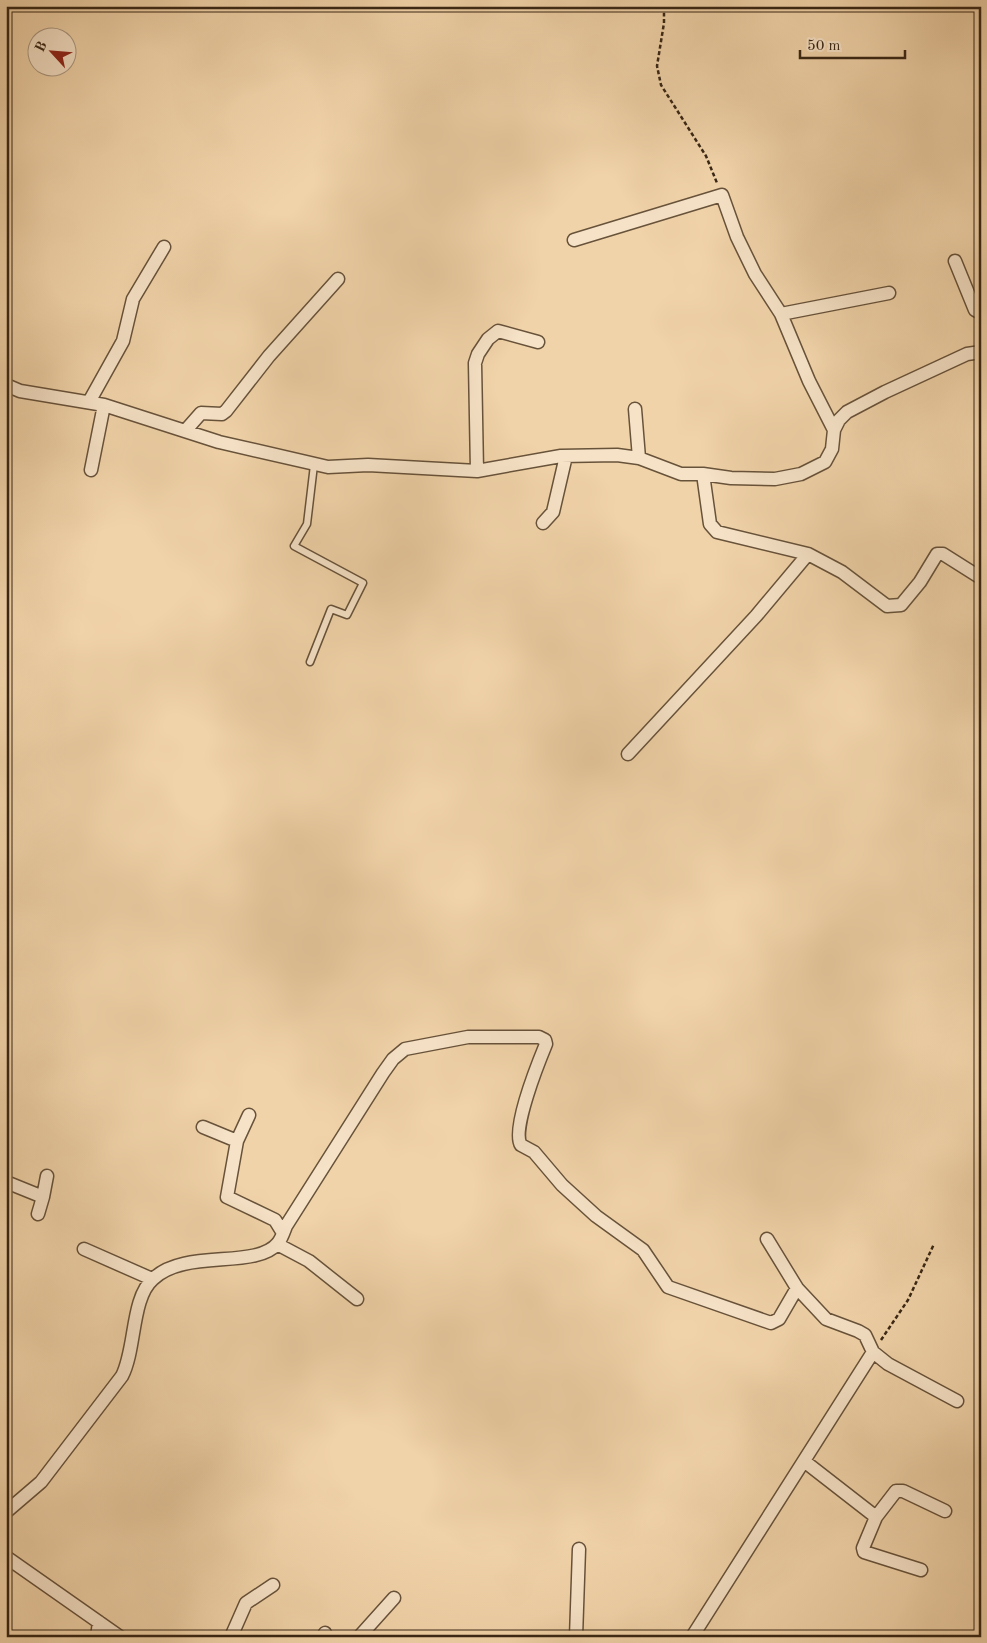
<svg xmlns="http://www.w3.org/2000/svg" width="987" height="1643" font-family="'Old Standard TT',serif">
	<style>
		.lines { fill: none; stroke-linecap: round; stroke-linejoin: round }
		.lane-casing { stroke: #67523a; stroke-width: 9 }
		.street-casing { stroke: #67523a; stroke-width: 15 }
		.path { stroke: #392715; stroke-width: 2.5; stroke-dasharray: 4 2.5; stroke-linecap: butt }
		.lane { stroke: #f6e2c7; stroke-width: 6 }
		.street { stroke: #f6e2c7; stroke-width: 12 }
	</style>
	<rect width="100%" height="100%" fill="#f1d3a9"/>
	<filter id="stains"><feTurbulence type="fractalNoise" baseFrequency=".004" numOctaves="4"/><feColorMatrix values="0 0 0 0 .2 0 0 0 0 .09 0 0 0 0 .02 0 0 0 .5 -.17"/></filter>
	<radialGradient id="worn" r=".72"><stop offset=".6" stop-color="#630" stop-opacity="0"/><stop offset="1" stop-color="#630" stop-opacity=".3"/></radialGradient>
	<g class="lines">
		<defs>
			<path id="lane" d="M 310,662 L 331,609 L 347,615 L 363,583 L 294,546 L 307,524 L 314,465"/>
			<path id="street" d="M 574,240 L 722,195 L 737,237 L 755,274 L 781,314 L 809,381 L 834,430
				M 955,261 L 975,310 L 981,313
				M 781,314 L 889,293
				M 6,385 L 20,391 L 104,405 L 219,442 L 328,467 L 368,465 L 477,471 L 561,456 L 617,455 L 639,458 L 681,474 L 703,474 L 731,478 L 775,479 L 801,474 L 825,462 L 832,449 L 834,430 L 839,420 L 847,412 L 885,392 L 967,354 L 981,352
				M 89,402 L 123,341 L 133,299 L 164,247
				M 635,409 L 639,458
				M 186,430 L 201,413 L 222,414 L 226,411 L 269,356 L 338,279
				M 91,470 L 104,405
				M 477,471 L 475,363 L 478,354 L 488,339 L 498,331 L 538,342
				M 703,474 L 710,524 L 717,532 L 808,554 L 842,572 L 887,606 L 901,605 L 920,582 L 937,554 L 943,554 L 981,578
				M 543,523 L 553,512 L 566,456
				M 628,754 L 756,616 L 808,554
				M 203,1127 L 237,1141 L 227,1197 L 275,1220 L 283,1233
				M 237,1141 L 249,1115
				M 6,1182 L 43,1197 L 38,1214
				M 43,1197 L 47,1176
				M 767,1239 L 797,1288 L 826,1319 L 858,1331 L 865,1335 L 873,1352 L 888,1364 L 957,1401
				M 277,1244 L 309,1261 L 357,1299
				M 84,1249 L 152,1279
				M 804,1461 L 876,1517 L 863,1548 L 864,1552 L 921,1570
				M 6,1512 L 41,1482 L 122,1376 C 136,1349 131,1298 153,1279 C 185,1248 256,1270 278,1243 C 282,1238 284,1231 286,1226 L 383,1073 L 393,1059 L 405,1049 L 468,1037 L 539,1037 L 545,1040 L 546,1044 C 539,1061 511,1130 521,1145 L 534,1152 L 562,1185 L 596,1216 L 643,1250 L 668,1287 L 771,1323 L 779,1319 L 797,1288
				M 876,1517 L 896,1491 L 903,1491 L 945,1511
				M 6,1557 L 120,1637
				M 97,1637 L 99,1622
				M 231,1637 L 246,1603 L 273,1585
				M 323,1637 L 325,1633
				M 359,1637 L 394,1598
				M 576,1637 L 579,1549
				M 692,1637 L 873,1352"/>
		</defs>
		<!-- lane casing -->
		<use href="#lane" class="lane-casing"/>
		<!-- street casing -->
		<use href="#street" class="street-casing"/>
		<!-- path -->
		<path class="path" d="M 664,6 L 664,23 L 657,66 L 661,85 L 706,156 L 717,183
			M 881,1340 L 908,1300 L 934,1244"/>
		<!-- lane -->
		<use href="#lane" class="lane"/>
		<!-- street -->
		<use href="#street" class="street"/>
	</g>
	<!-- margin -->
	<rect width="987" height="1643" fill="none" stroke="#f1d3a9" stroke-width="25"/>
	<rect x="8" y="8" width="972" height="1628" fill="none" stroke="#392715" stroke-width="2.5"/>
	<rect x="12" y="12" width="962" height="1618" fill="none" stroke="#392715"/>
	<!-- north arrow -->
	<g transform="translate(52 52) rotate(296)"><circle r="24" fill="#f6e2c7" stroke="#aa9780"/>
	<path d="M0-4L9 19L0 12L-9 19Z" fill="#8f2418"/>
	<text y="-8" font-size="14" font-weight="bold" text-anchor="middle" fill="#392715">B</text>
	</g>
	<!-- scale -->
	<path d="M800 50v8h105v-8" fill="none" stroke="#392715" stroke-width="2.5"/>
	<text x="807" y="50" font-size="15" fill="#392715" stroke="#f6e2c7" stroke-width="4" paint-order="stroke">50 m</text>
	<rect width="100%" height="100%" filter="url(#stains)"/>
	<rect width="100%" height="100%" fill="url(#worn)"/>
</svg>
